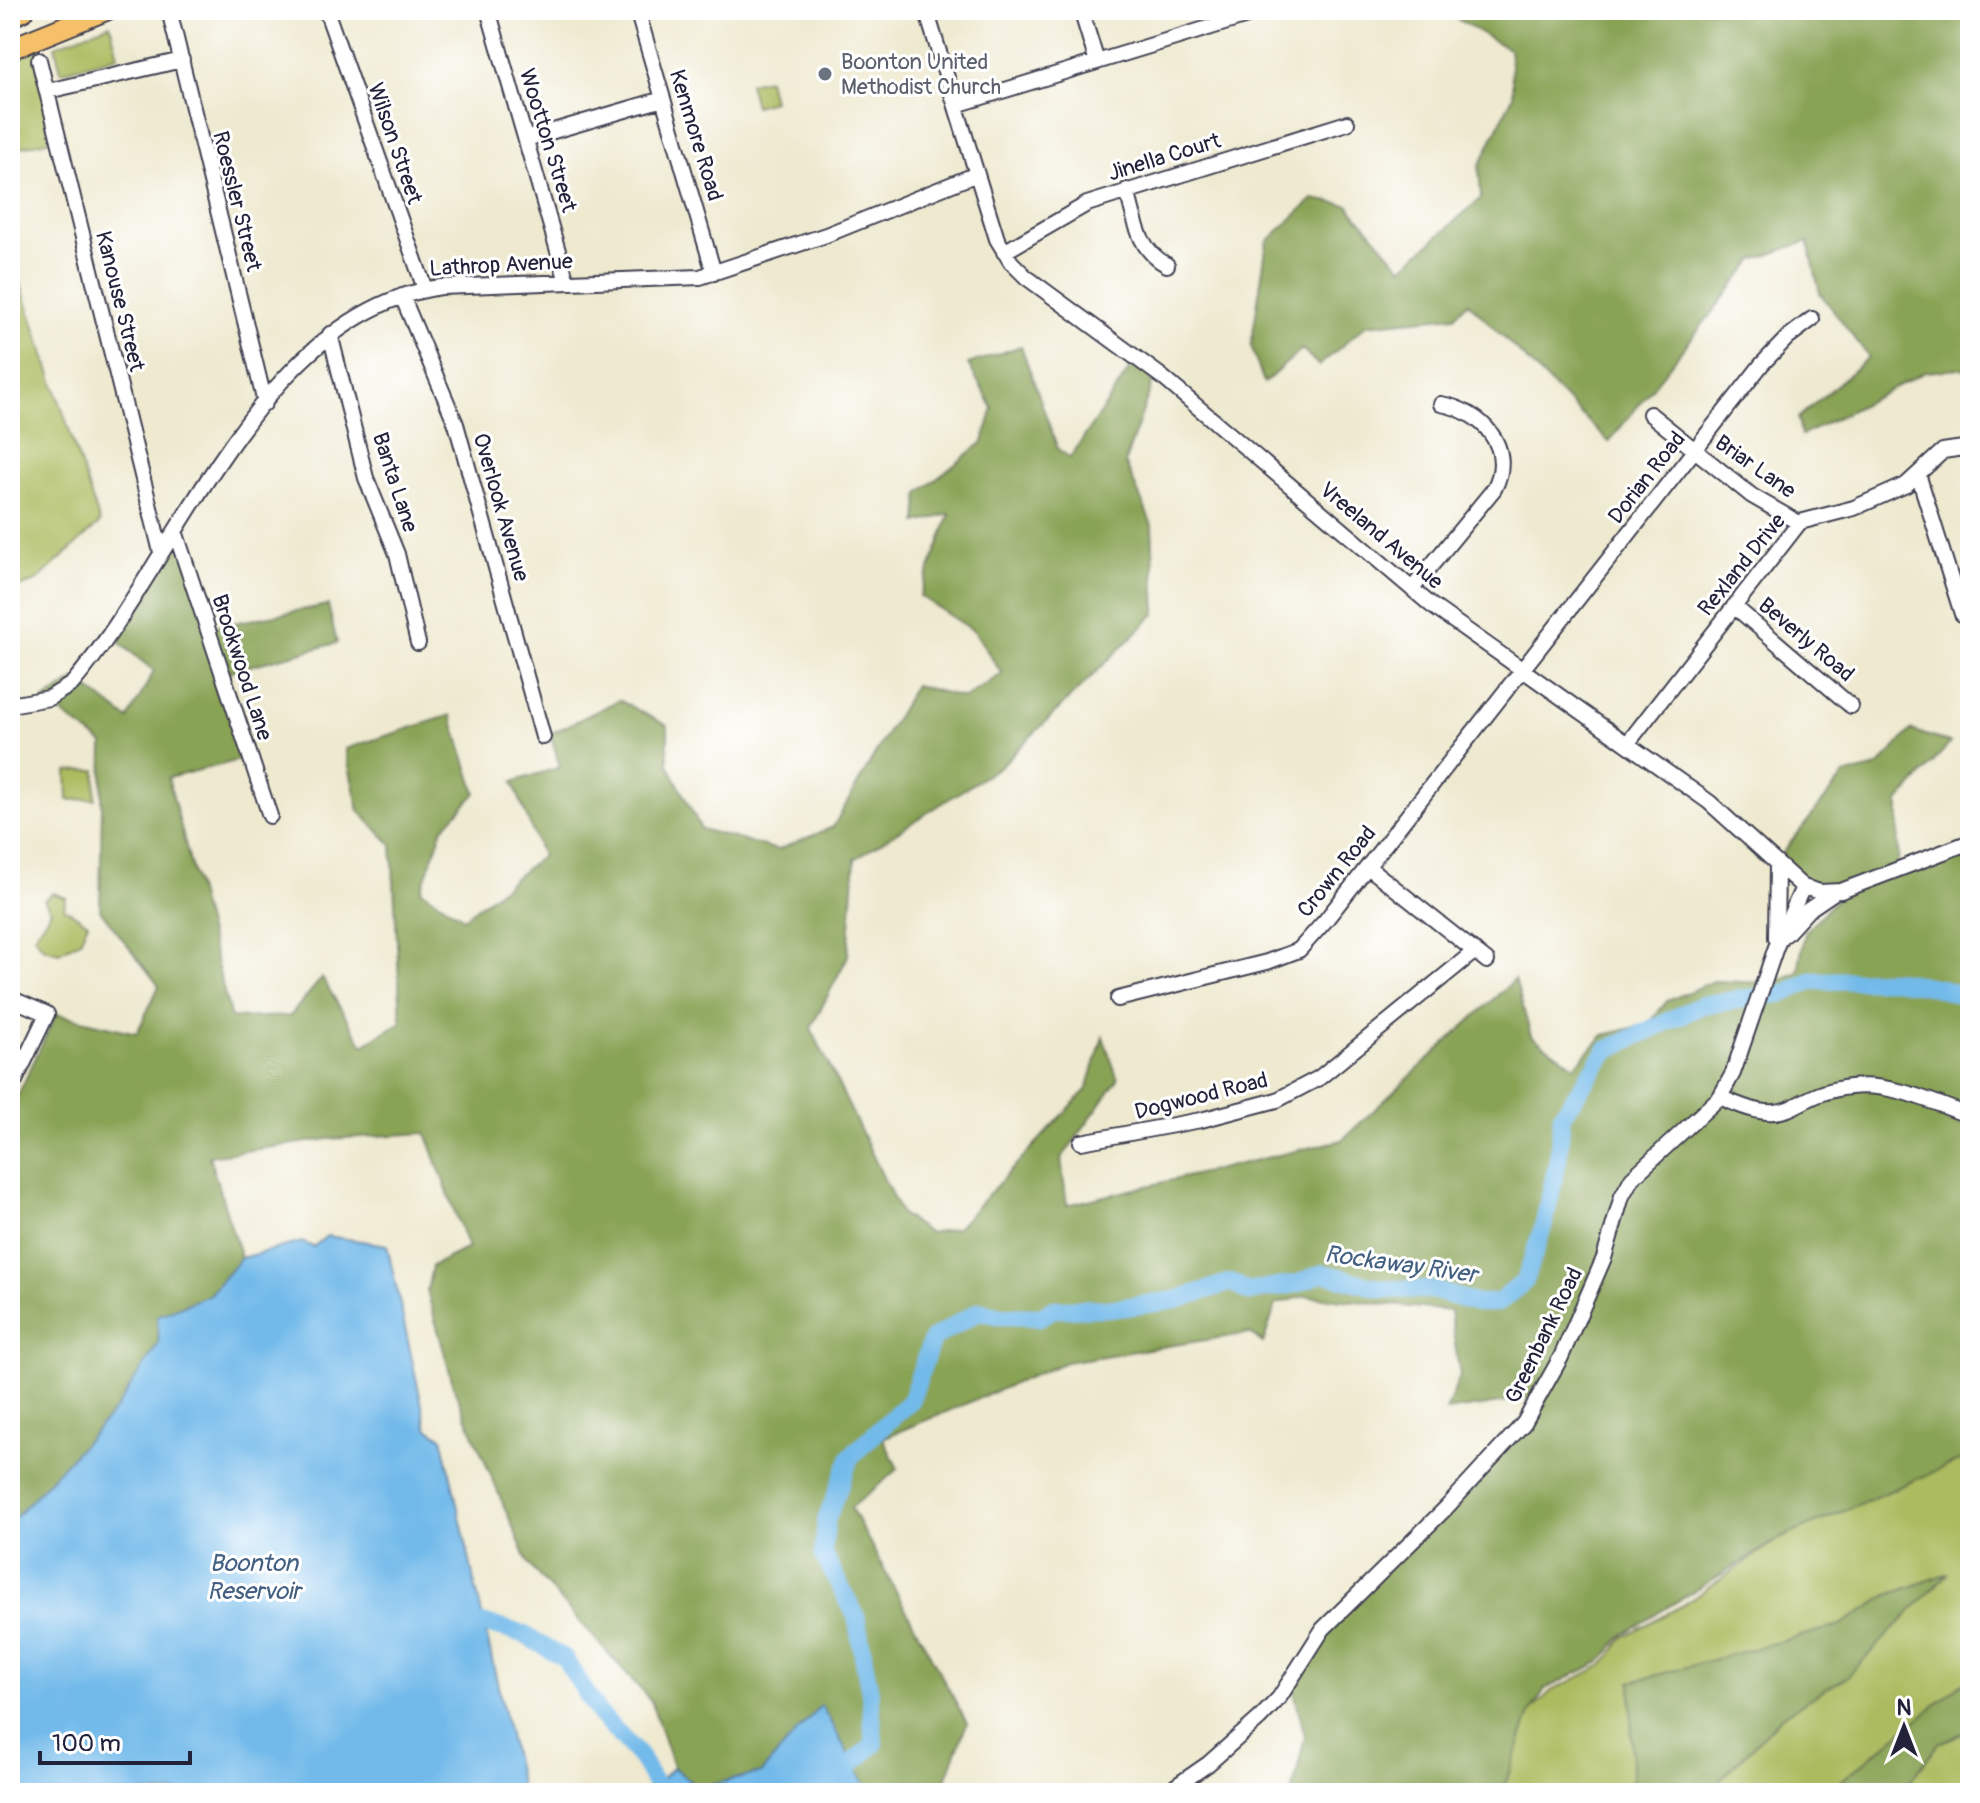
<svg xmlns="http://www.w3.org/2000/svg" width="1980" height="1803" font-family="Pangolin,sans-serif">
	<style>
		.green { fill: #acbb5e; stroke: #676e4c; stroke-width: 2 }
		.forest { fill: #89a355; stroke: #566248; stroke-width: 2 }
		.water { fill: #72baea; stroke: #4a6e92; stroke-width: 2 }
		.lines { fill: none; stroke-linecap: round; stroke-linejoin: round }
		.river { stroke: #72baea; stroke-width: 18 }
		.minor-casing { stroke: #414051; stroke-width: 18 }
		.highway-casing { stroke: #414051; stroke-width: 24 }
		.minor { stroke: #fff; stroke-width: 14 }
		.highway { stroke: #f6c06b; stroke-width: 20 }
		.worship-dot { fill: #6b7280; stroke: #fff; stroke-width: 3 }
		.labels { text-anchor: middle; stroke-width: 6; stroke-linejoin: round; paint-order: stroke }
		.worship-label { font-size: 22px; fill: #5b616d; stroke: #fff; text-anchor: start }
		.street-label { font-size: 22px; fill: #22223b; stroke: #fff }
		.water-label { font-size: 24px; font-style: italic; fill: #425f81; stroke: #fff }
	</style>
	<rect width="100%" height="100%" fill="#fff"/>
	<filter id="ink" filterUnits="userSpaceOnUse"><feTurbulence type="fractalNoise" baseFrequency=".0125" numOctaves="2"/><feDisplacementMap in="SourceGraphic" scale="16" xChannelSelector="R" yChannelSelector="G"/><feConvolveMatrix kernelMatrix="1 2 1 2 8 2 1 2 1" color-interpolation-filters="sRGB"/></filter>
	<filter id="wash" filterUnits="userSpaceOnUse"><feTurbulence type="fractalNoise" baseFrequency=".006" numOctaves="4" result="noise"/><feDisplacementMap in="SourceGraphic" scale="32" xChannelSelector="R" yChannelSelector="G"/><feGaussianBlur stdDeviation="1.8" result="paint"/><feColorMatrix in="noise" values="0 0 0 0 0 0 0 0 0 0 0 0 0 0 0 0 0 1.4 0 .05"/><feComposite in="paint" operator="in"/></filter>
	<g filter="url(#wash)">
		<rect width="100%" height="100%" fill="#eee9cf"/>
		<!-- green -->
		<path class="green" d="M 110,24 L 118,56 L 61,72 L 55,46 Z
			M 39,43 L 63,137 L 10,150 L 10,54 Z
			M 768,79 L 773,101 L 755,106 L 749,83 Z
			M 10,252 L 100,523 L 36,581 L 10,590 Z
			M 96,770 L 95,799 L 68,800 L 67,771 Z
			M 53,893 L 66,898 L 64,908 L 88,923 L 80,941 L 59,952 L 44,948 L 34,936 L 51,911 L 44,900 Z
			M 1970,1456 L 1970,1677 L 1826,1793 L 1708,1793 L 1783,1715 L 1848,1676 L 1886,1596 L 1841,1625 L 1632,1682 L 1632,1793 L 1502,1793 L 1530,1712 L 1551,1691 L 1603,1665 L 1625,1636 L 1683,1605 L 1779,1539 Z
			M 1970,1730 L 1970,1793 L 1901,1793 L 1939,1743 Z"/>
		<!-- forest -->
		<path class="forest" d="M 1442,10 L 1970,10 L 1970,368 L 1925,372 L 1801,436 L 1798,418 L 1869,357 L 1820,293 L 1808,241 L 1754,260 L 1609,442 L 1468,302 L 1455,316 L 1366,325 L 1319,366 L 1302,349 L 1264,383 L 1251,346 L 1267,242 L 1313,199 L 1348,205 L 1402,268 L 1481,198 L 1479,167 L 1513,96 L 1510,50 Z
			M 1021,346 L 1058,449 L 1070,458 L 1139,355 L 1157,370 L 1125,462 L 1152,525 L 1156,613 L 1002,765 L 855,859 L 848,956 L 811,1028 L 901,1214 L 929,1233 L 957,1228 L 1087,1089 L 1103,1037 L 1118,1079 L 1061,1159 L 1067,1205 L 1342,1140 L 1515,979 L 1531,1036 L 1575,1066 L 1604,1035 L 1648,1024 L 1667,1001 L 1714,981 L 1772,983 L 1798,972 L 1805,932 L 1839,896 L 1773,865 L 1844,775 L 1878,767 L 1911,730 L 1950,743 L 1899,802 L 1898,872 L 1970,844 L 1970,1456 L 1779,1539 L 1624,1634 L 1600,1662 L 1545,1689 L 1530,1713 L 1502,1793 L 1292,1793 L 1305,1736 L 1291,1680 L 1313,1643 L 1548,1396 L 1446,1411 L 1460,1376 L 1450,1311 L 1306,1296 L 1276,1304 L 1263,1343 L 1250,1333 L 1066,1362 L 883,1438 L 898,1469 L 851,1508 L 967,1723 L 941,1793 L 870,1793 L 821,1706 L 761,1773 L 698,1788 L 673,1767 L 651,1701 L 529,1565 L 455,1391 L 427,1291 L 432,1266 L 468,1248 L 426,1133 L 329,1139 L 209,1156 L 241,1258 L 209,1295 L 157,1316 L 159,1343 L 116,1409 L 10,1523 L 10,1112 L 56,1014 L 137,1033 L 159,986 L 100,910 L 103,744 L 44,700 L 76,679 L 128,719 L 154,671 L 109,634 L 176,533 L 213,627 L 328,605 L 337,643 L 227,672 L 252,757 L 168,778 L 231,1018 L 290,1016 L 322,978 L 363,1045 L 401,1022 L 392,845 L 359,811 L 345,749 L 451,715 L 476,793 L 443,828 L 421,890 L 464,918 L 542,856 L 513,782 L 560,767 L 550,734 L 619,700 L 668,726 L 668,764 L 701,829 L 778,850 L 833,827 L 915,685 L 964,698 L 1002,674 L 974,631 L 920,596 L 950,514 L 917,523 L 919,493 L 983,442 L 993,408 L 968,364 Z
			M 1948,1573 L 1848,1676 L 1783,1715 L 1708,1793 L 1632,1793 L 1631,1682 L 1841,1625 L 1886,1596 Z
			M 1970,1677 L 1970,1730 L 1939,1743 L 1901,1793 L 1826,1793 Z"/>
		<!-- water -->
		<path class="water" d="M 327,1236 L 387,1245 L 427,1428 L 442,1437 L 522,1793 L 10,1793 L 10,1523 L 116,1409 L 159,1343 L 157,1316 L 209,1295 L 241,1258 L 302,1242 L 313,1247 Z
			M 821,1705 L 870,1793 L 649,1793 L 673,1767 L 698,1788 L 761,1773 Z"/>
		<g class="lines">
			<!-- river -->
			<path class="river" d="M 462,1629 L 485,1624 L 523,1634 L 564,1658 L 598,1712 L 640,1757 L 660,1793
				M 820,1793 L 874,1744 L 870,1693 L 856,1616 L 823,1554 L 826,1521 L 851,1456 L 911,1400 L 932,1339 L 979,1311 L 1001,1316 L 1040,1317 L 1054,1309 L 1118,1308 L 1176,1300 L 1231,1282 L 1248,1292 L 1296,1284 L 1323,1273 L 1383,1289 L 1432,1290 L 1477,1303 L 1498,1303 L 1525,1281 L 1544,1224 L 1558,1160 L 1562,1115 L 1607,1050 L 1702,1005 L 1785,993 L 1810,981 L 1895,980 L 1939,988 L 1970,999"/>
		</g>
	</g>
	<g filter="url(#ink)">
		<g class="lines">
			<defs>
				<path id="minor" d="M 169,10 L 265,403
					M 326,10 L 425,289
					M 488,10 L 567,282
					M 637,10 L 714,273
					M 926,10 L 997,239 L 1011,262 L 1026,277 L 1161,376 L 1431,605 L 1709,802 L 1803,887 L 1820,892 L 1841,891 L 1970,842
					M 1081,10 L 1097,62
					M 39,60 L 161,552
					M 48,91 L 182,60
					M 956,105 L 1267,10
					M 526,139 L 663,99
					M 1127,190 C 1135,220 1138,250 1167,265
					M 1004,252 L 1087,204 L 1347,123
					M 402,296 L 456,424 L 543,737
					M 330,334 L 366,478 L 397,554 L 418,643
					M 1650,414 L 1752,496 L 1799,523
					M 1918,474 L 1962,614
					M 175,531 L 270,816
					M 1412,589 L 1494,489 C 1516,447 1481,411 1441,404
					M 1734,606 L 1851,706
					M 10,705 L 49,698 L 72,684 C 178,560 261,312 441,287 L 700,277 L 826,235 L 977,174
					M 1627,744 L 1800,522 L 1854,508 L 1906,485 L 1943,451 L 1970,447
					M 1368,867 L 1487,961
					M 1786,934 L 1808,910 L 1833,893
					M 1776,938 L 1777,865
					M 10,998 L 47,1014 L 10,1091
					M 1118,999 L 1267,962 L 1299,950 L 1325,921 L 1762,364 L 1788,337 L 1812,319
					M 1720,1097 C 1797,1133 1784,1095 1850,1087 C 1891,1082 1932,1102 1970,1116
					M 1081,1142 L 1201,1120 L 1277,1100 L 1319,1078 L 1475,951
					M 1166,1793 L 1208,1764 L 1260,1718 L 1279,1698 L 1323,1629 L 1446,1508 L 1524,1423 L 1561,1357 L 1604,1258 L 1622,1196 L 1632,1178 L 1720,1097 L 1733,1073 L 1776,947 L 1803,887"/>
				<path id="highway" d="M 10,17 L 24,10
					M 10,49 L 106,10"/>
			</defs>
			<!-- minor casing -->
			<use href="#minor" class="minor-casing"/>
			<!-- highway casing -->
			<use href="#highway" class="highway-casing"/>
			<!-- minor -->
			<use href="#minor" class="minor"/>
			<!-- highway -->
			<use href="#highway" class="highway"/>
		</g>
	</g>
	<!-- markers -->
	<circle class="worship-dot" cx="825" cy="74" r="8"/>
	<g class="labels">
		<!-- worship labels -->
		<g class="worship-label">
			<text x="841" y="69">Boonton United<tspan x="841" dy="25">Methodist Church</tspan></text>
		</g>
		<!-- street labels -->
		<g class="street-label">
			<text transform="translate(697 135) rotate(73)" y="8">Kenmore Road</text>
			<text transform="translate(549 140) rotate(73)" y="8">Wootton Street</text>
			<text transform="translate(396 143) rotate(71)" y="8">Wilson Street</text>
			<text transform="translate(1164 156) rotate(-17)" y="8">Jinella Court</text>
			<text transform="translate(238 201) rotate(76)" y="8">Roessler Street</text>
			<text transform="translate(501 264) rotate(-3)" y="8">Lathrop Avenue</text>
			<text transform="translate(121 301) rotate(76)" y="8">Kanouse Street</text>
			<text transform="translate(1756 466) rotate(35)" y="8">Briar Lane</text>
			<text transform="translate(1646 477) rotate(-52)" y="8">Dorian Road</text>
			<text transform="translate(396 482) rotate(72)" y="8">Banta Lane</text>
			<text transform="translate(502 507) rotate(74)" y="8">Overlook Avenue</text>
			<text transform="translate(1382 535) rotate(40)" y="8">Vreeland Avenue</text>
			<text transform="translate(1741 564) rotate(-51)" y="8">Rexland Drive</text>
			<text transform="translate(1807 639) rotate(40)" y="8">Beverly Road</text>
			<text transform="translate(243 667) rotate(72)" y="8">Brookwood Lane</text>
			<text transform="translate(1336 871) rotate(-51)" y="8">Crown Road</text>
			<text transform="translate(1201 1095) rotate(-14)" y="8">Dogwood Road</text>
			<text transform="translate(1543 1335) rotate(-64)" y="8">Greenbank Road</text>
		</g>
		<!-- water labels -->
		<g class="water-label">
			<text transform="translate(1401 1264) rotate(8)" y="8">Rockaway River</text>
			<text x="254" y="1571">Boonton<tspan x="254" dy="28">Reservoir</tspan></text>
		</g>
	</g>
	<!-- margin -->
	<rect width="1980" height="1803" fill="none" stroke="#fff" stroke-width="40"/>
	<!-- north arrow -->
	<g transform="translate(1904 1727)" stroke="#ffffff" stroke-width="6" paint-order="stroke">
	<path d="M0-6L14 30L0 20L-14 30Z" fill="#22223b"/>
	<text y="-12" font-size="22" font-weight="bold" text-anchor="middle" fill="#22223b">N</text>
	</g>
	<!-- scale -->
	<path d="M40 1751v12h150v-12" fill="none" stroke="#22223b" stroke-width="4"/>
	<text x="52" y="1751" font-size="24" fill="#22223b" stroke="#ffffff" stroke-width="6" paint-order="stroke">100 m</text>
</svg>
